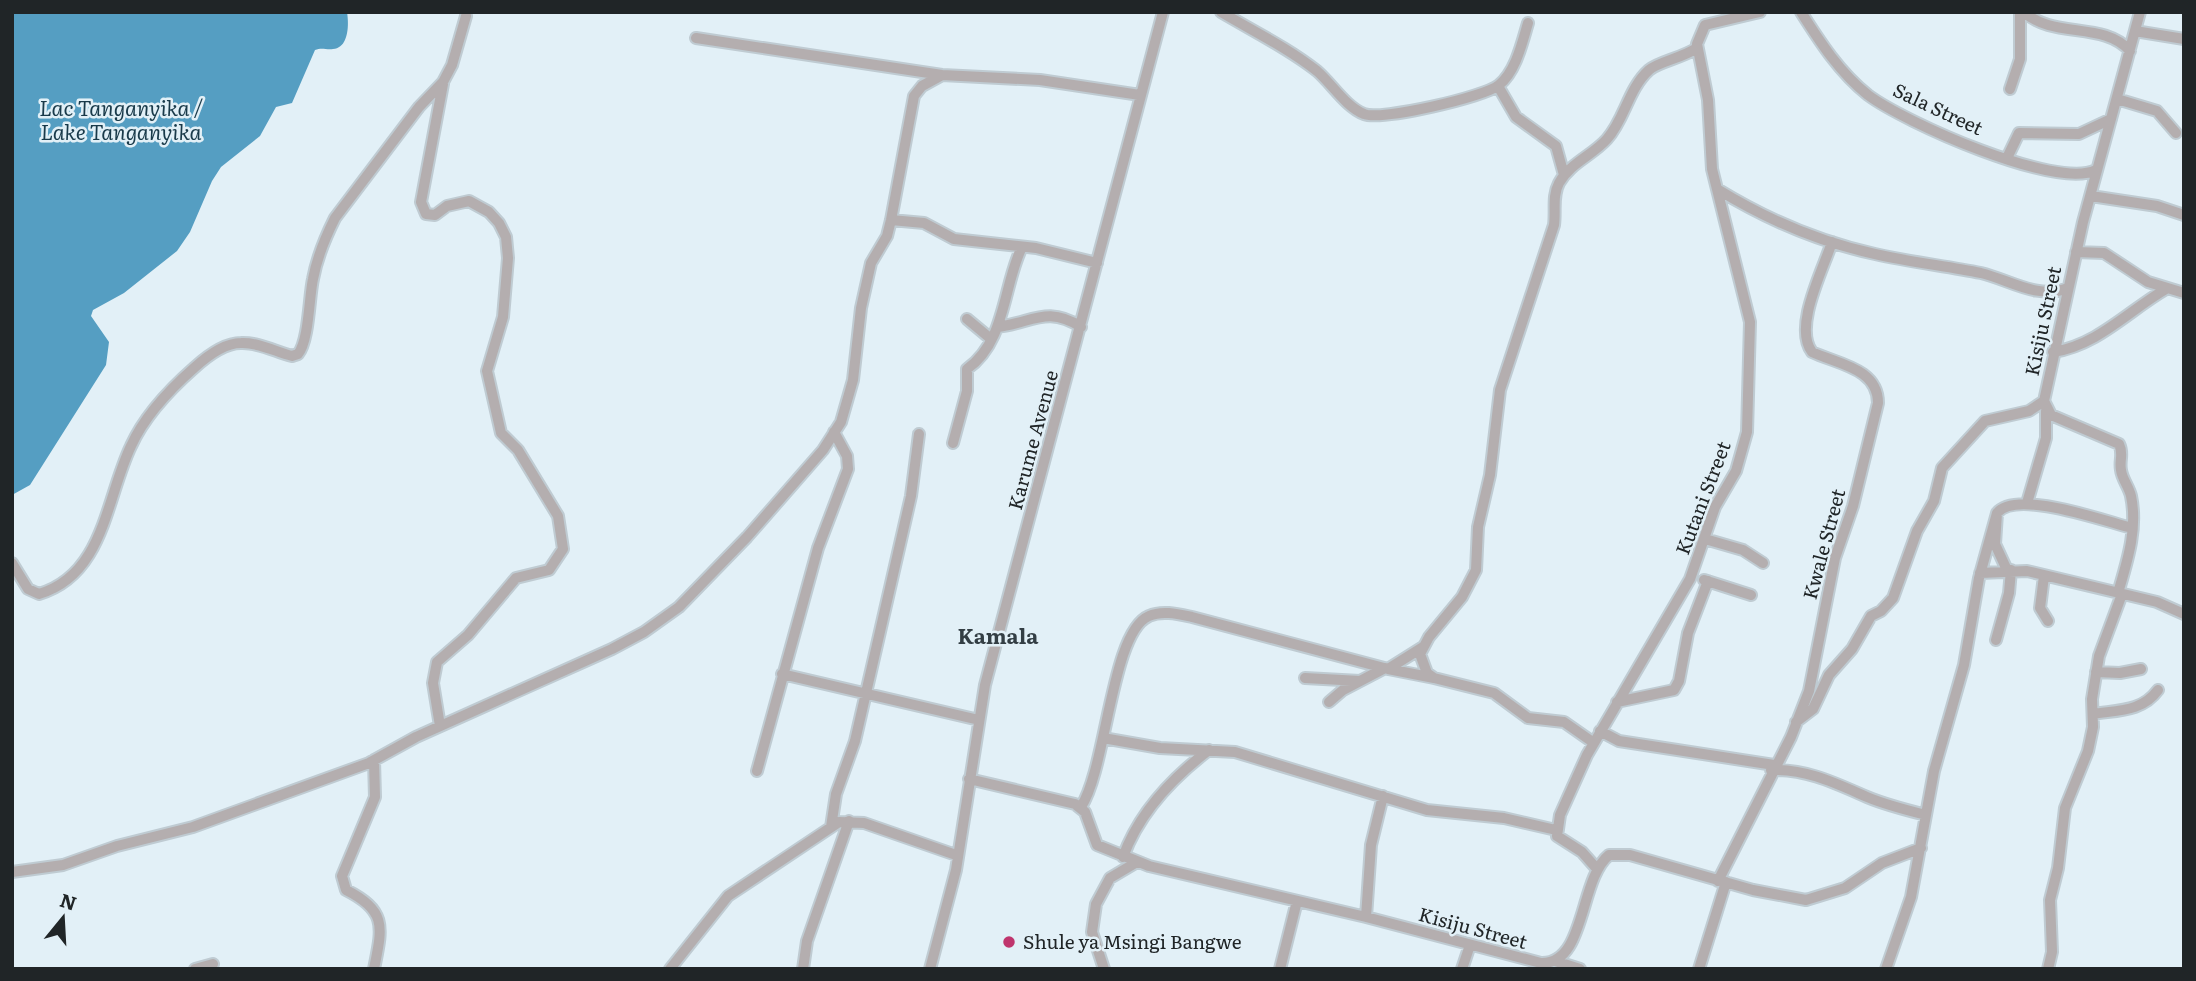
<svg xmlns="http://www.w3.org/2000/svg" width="2196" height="981" font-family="Literata,serif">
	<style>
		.water { fill: #559ec2 }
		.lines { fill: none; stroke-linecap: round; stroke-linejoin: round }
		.minor-casing { stroke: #bfcbd2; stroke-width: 14 }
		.minor { stroke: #b4aeaf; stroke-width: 10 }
		.poi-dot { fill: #bf356d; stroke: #e2f0f7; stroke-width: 2.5 }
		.labels { text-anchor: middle; stroke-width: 5; stroke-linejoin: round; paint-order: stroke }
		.street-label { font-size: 19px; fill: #202527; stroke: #e2f0f7 }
		.poi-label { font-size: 19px; fill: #202527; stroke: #e2f0f7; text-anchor: start }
		.water-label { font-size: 21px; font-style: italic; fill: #193a4a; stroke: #e2f0f7 }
		.neighbourhood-label { font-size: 21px; font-weight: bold; fill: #333e44; stroke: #e2f0f7 }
	</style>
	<rect width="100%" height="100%" fill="#e2f0f7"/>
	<!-- water -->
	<path class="water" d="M 12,12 L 347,12 C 349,24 349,48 333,49 C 326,50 322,47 315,50 L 292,103 L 276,107 L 260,136 L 221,167 L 212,181 L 190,232 L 177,251 L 124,293 L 93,310 L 91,316 L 109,342 L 106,365 L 30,485 L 12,495 Z"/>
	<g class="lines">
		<defs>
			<path id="minor" d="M 1221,12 C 1253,31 1288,48 1317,71 C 1332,84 1346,107 1364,114 C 1380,121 1485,97 1499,85 C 1516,71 1522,43 1528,23
				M 1801,12 C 1820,42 1840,73 1868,95 C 1904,122 2056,190 2096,170
				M 2024,12 C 2053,39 2104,21 2130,51
				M 2135,31 L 2184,39
				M 696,38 L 942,75 L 1040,80 L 1140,95
				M 1498,86 L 1516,117 L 1556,146 L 1564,175
				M 2010,89 L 2020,59 L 2020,12
				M 2117,99 L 2157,111 L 2176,133
				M 2007,158 L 2019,133 L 2079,134 L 2111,119
				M 1717,189 C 1766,219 1819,242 1875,254 C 1910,262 1946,266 1981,273 C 2010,280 2038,300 2068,288
				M 2091,196 L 2157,206 L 2184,215
				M 891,220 L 924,223 L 954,239 L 1036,248 L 1097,263
				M 2076,252 L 2104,253 L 2148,282 L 2184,293
				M 967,319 L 991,339
				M 997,327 C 1032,323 1047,305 1081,327
				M 2053,352 C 2098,345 2128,311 2166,289
				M 953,443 L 967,391 L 967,369 C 1006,342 1003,285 1022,247
				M 2027,503 L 2046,438 L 2046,411
				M 1705,539 L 1743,550 L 1763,563
				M 12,563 L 28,589 L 39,594 C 104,575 106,498 131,446 C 145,415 169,390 194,368 C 206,357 224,343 241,343 C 258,342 276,352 292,356 L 298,354 C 309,341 309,297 313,279 C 317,257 325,238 335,218 L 419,107 L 443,82 L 452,65 L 466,16
				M 2007,570 L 1995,544 L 1997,513 C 2016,489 2104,521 2132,528
				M 1980,573 L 2027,571 L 2157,602 L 2184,614
				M 2044,576 L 2040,608 L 2048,621
				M 1704,580 L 1751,595
				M 2118,593 C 2127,562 2138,529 2131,496 C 2129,487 2122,479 2121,470 C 2119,460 2124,454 2119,444 L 2051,415 L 2044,401 L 2083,222 L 2140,12
				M 1996,640 L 2009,593 L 2011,570
				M 1388,669 L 1423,647
				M 2096,672 L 2120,673 L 2141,669
				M 782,674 L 979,720
				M 1305,678 L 1360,681
				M 1329,702 L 1343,690 L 1385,668
				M 1617,702 L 1674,690 L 1679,681 L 1688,633 L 1708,581
				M 2093,714 C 2118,710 2142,712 2158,690
				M 1796,722 L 1813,709 L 1829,675 L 1852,649 L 1871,616 L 1881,611 L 1893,598 L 1917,531 L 1934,501 L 1942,468 L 1985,421 L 2029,411 L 2044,401
				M 440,726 L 433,683 L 437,662 L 468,635 L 516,578 L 549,570 L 563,549 L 558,516 L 518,450 L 501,433 L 487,371 L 503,317 L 508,258 L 506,237 L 499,223 L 489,212 L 469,201 L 447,206 L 435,215 L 426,214 L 421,202 L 443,84
				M 1600,731 L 1619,741 L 1774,765
				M 1103,738 L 1160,748 L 1235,752 L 1427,810 L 1504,818 L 1556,830
				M 1594,743 L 1564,722 L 1528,718 L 1494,693 L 1434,678 L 1427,673 L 1420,654 L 1429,637 L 1462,597 L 1476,570 L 1478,527 L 1490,475 L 1500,390 L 1554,225 C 1556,211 1552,196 1559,183 C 1570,163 1593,155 1607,139 C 1625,119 1628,89 1649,70 C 1658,62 1682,58 1697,48
				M 1771,770 C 1807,769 1835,783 1867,797 C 1886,805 1906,810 1926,815
				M 757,771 L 818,548 L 848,469 L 847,456 L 834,432
				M 969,779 L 1075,804 L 1085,812 L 1097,845 L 1149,866 L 1366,917 L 1541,963 C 1586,965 1579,879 1609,855 L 1630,855 L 1753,890 L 1806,900 L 1845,888 L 1882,863 L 1921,848
				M 1081,807 C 1107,767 1111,632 1149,616 C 1162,610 1178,614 1192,617 L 1388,669 L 1434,678
				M 831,827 L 836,794 L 855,741 L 911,496 L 919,434
				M 1123,857 C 1139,813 1172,778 1209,750
				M 1597,869 L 1582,852 L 1557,836 L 1560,815 L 1587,755 L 1690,579 L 1715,507 L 1736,471 L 1747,432 L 1750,322 L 1712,169 L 1708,100 L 1697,44 L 1705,25 L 1760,12
				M 12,872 L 63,865 L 117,846 L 193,827 L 369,763 L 416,737 L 612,649 L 644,632 L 679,607 L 747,537 L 823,450 L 841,422 L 853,380 L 861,308 L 871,263 L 887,236 L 891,220 L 914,96 L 922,86 L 942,75
				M 1718,881 L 1791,737 L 1809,691 L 1835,558 L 1853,506 L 1878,403 C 1878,368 1837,364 1812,352 C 1793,327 1823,270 1832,242
				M 1366,917 L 1371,845 L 1383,796
				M 1555,961 L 1580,969
				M 195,969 L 213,964
				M 374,969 C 382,928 388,911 346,890 L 342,876 L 375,797 L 374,760
				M 670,969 L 728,896 L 839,822 L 864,823 L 956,855
				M 803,969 L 807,941 L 849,821
				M 930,969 L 956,870 L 985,685 L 1163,12
				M 1104,969 L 1092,932 L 1096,904 L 1110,878 L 1137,862
				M 1280,969 L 1297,901
				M 1462,969 L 1470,945
				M 1699,969 L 1726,882
				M 1886,969 L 1911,897 L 1934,771 L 1964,665 L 1979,578 L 1997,513
				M 2048,969 L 2052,952 L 2050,900 L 2058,868 L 2065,808 L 2088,751 L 2093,727 L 2092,699 L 2099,656 L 2122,594"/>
		</defs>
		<!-- minor casing -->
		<use href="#minor" class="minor-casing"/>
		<!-- minor -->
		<use href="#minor" class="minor"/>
	</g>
	<!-- markers -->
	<circle class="poi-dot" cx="1009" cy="942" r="7"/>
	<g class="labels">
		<!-- street labels -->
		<g class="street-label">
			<text transform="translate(1938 109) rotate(25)" y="7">Sala Street</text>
			<text transform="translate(2043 321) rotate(-78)" y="7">Kisiju Street</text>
			<text transform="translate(1033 440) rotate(-75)" y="7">Karume Avenue</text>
			<text transform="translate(1703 498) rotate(-69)" y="7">Kutani Street</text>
			<text transform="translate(1824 544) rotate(-75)" y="7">Kwale Street</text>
			<text transform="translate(1473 928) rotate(15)" y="7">Kisiju Street</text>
		</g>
		<!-- poi labels -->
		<g class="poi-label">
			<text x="1023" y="949">Shule ya Msingi Bangwe</text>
		</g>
		<!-- water labels -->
		<g class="water-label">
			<text x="121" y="116">Lac Tanganyika /<tspan x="121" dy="24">Lake Tanganyika</tspan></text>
		</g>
		<!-- neighbourhood labels -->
		<g class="neighbourhood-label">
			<text x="998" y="644">Kamala</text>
		</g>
	</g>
	<!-- border -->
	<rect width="2196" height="981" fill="none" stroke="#202527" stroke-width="28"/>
	<!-- north arrow -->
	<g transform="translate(63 918) rotate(18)" stroke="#e2f0f7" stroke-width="5" paint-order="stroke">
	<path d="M0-5L12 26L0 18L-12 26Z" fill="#202527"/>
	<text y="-10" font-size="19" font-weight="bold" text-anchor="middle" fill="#202527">N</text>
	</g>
</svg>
